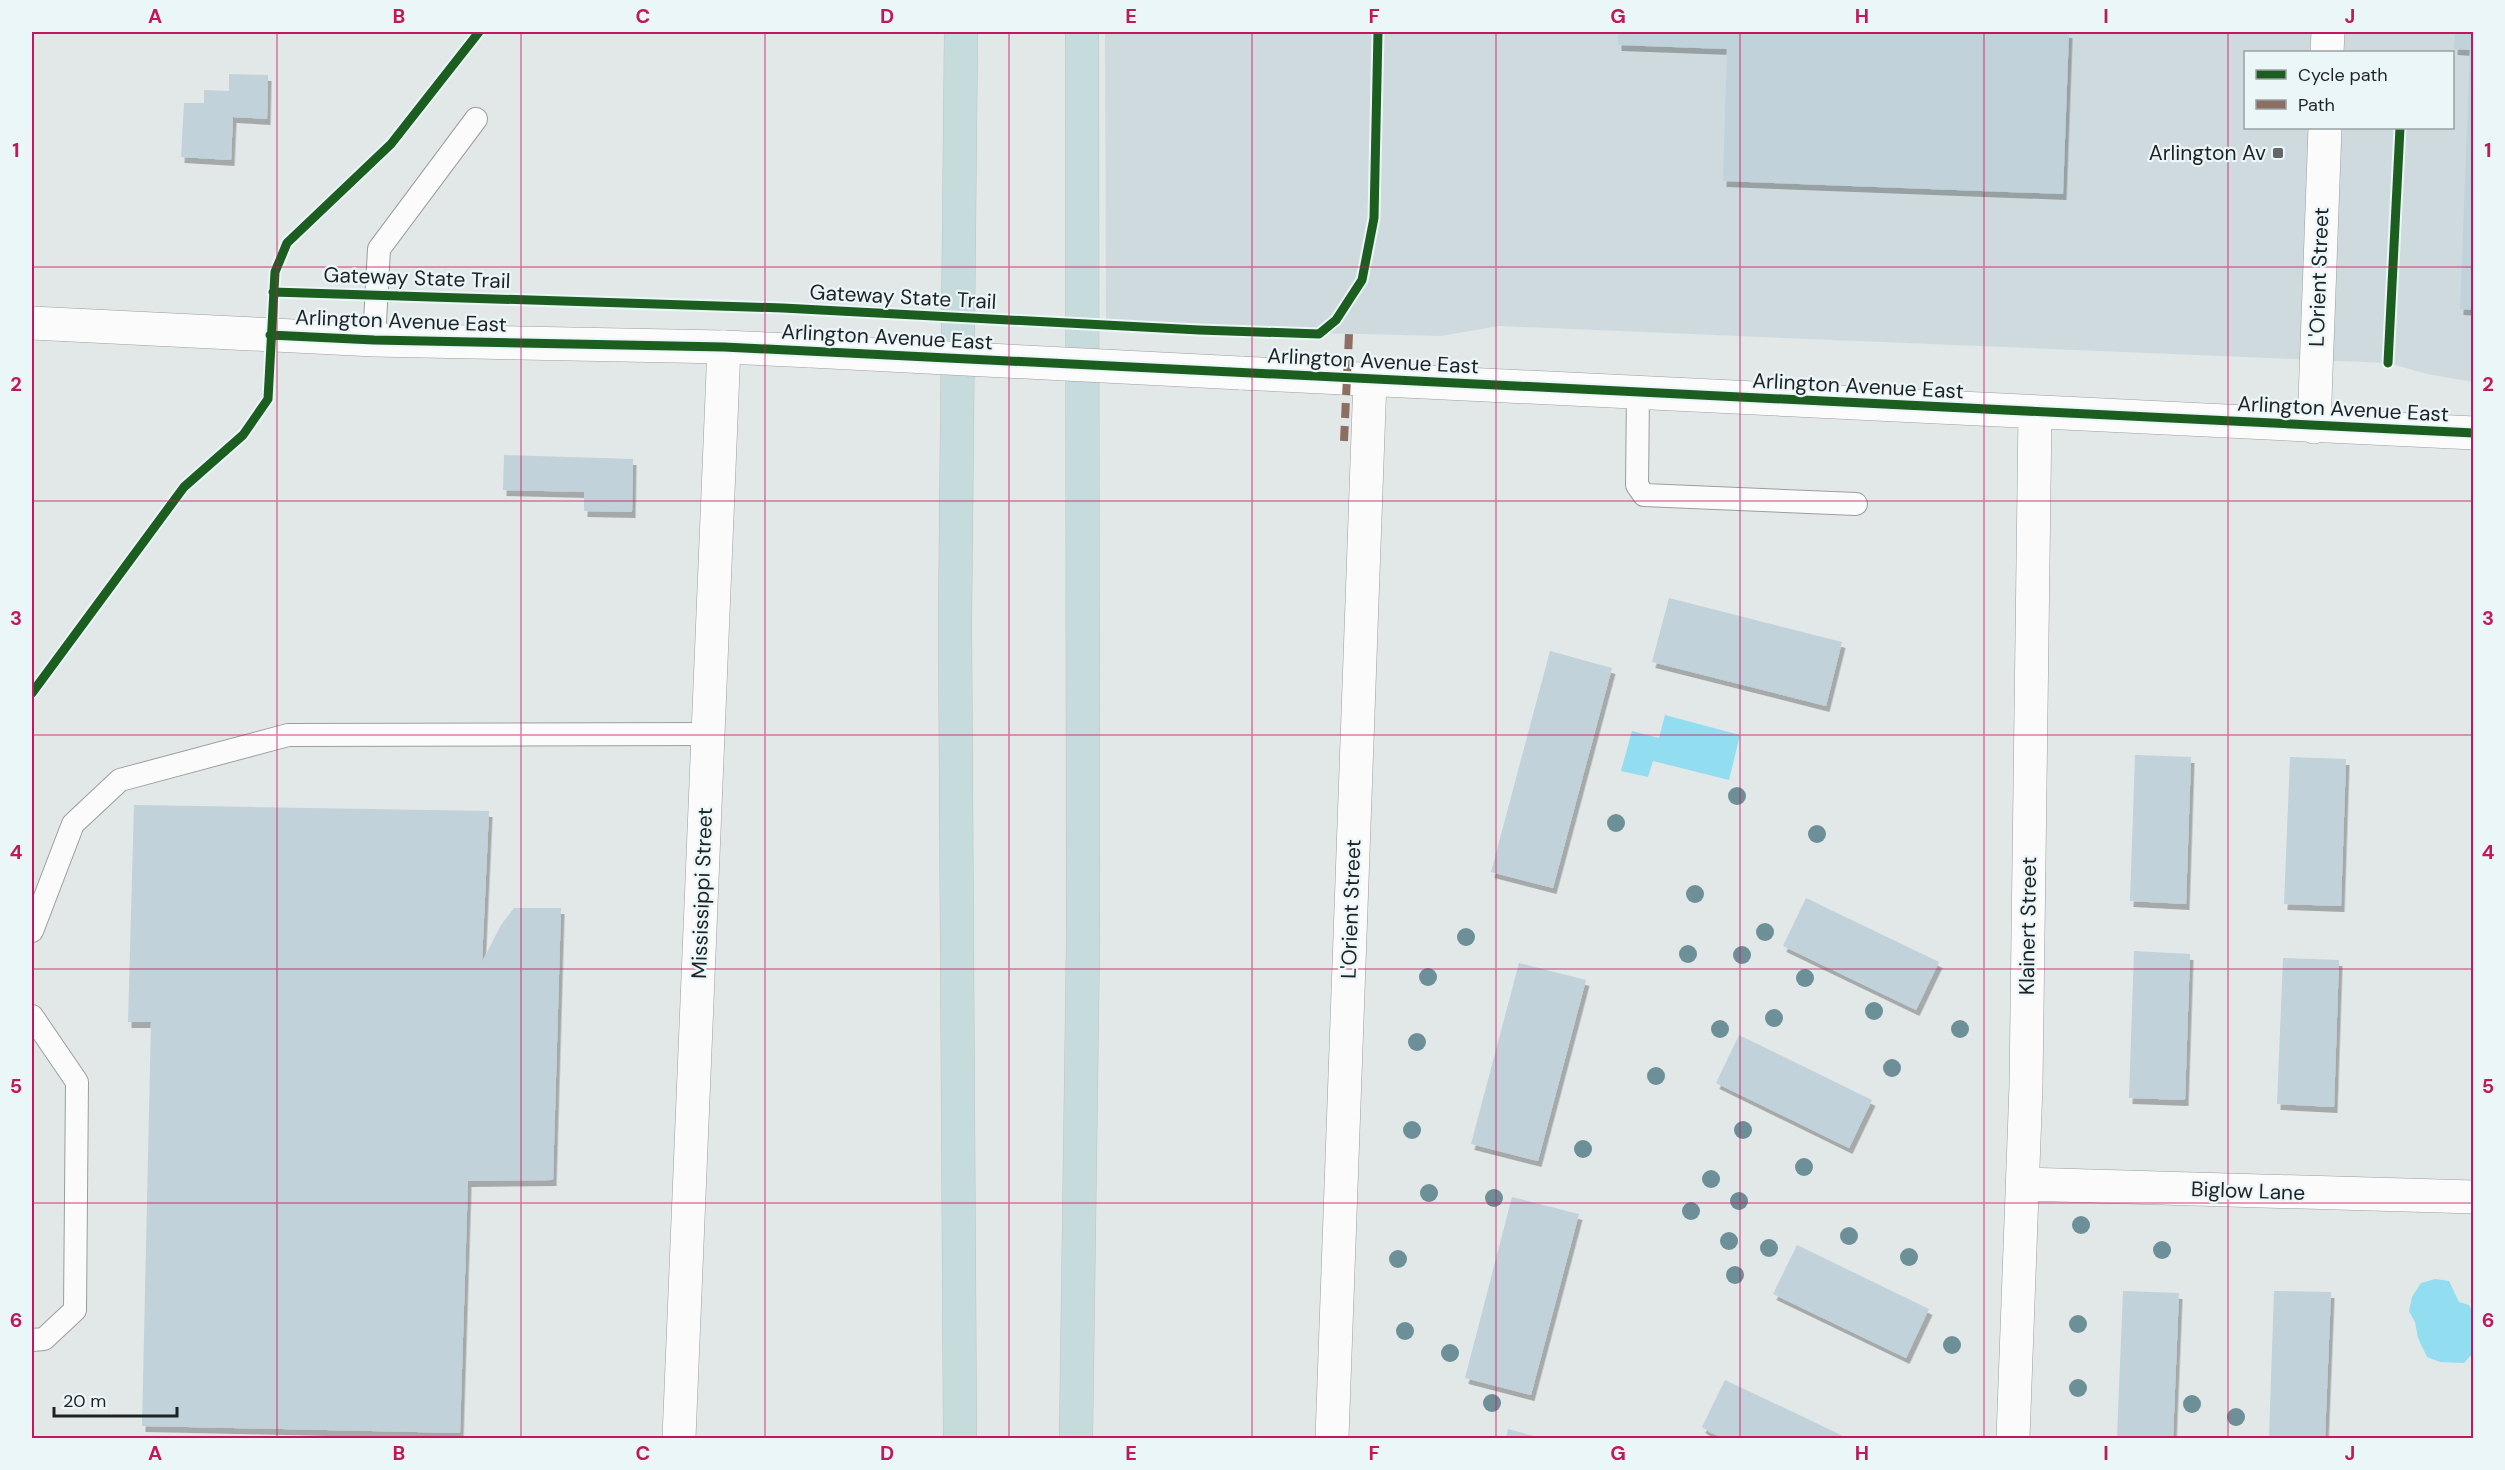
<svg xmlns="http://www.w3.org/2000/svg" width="2505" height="1470" font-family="'DM Sans',sans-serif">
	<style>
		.built { fill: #cedade; fill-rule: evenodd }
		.green { fill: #92ddf0 }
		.building { fill: #c1d2db; filter: url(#shadow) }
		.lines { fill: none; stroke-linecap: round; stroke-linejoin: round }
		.service-casing { stroke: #9a9e9f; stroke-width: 24 }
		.minor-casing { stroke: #9a9e9f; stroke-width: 34 }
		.tertiary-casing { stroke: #9a9e9f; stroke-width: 34 }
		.motorway-casing { stroke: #bfc2c3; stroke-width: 34 }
		.service { stroke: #fbfbfc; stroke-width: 22 }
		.minor { stroke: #fbfbfc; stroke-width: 33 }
		.tertiary { stroke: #fbfbfc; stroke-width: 33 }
		.motorway { stroke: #c6dbdb; stroke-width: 33 }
		.tertiary-bridge-casing { stroke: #9a9e9f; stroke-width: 34; stroke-linecap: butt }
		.tertiary-bridge { stroke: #fbfbfc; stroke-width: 33 }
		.quiet { stroke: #8d6e63; stroke-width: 8; stroke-dasharray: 15 8; stroke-linecap: butt }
		.cycleway-casing { stroke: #ebf6f9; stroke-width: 13 }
		.cycleway { stroke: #1b5e20; stroke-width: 9 }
		.tree { fill: #6d9098 }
		.grid { fill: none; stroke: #c2185b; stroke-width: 1.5; stroke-opacity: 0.55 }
		.poi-dot { fill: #636768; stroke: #ebf6f9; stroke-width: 2 }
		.labels { text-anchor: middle; stroke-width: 4.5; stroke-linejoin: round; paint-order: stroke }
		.poi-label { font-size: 21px; fill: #1e2223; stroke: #ebf6f9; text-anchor: end }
		.street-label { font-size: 21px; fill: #1e2223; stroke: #ebf6f9 }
		.neatline { fill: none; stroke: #c2185b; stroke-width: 2 }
		.grid-label { font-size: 20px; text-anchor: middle; font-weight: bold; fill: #c2185b }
	</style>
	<defs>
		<filter id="shadow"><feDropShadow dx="3.5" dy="6" stdDeviation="0" flood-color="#0004"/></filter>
	</defs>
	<rect width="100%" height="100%" fill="#e2e7e8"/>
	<!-- built -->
	<path class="built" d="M 1105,32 L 2473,32 L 2473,382 L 2427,374 L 2388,363 L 1498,326 L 1441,336 L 1199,330 L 1106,320 ZM 2246,52 L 2452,52 L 2452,128 L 2246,128 Z"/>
	<!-- green -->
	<path class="green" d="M 1665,715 L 1740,735 L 1729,780 L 1653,761 L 1648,777 L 1621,771 L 1632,731 L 1659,738 Z
		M 2435,1279 L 2449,1281 L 2459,1302 L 2469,1305 L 2473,1313 L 2473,1353 L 2464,1363 L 2440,1362 L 2427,1357 L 2418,1338 L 2415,1322 L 2409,1311 L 2412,1297 L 2421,1283 Z"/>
	<!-- building -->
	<path class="building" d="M 1618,32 L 2069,32 L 2063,194 L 1723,181 L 1727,49 L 1618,45 Z
		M 2455,32 L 2474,32 L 2474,310 L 2460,309 L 2470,50 L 2454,49 Z
		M 229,74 L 268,75 L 267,119 L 233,117 L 231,160 L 181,157 L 184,103 L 204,103 L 204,90 L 229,91 Z
		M 504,455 L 633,459 L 632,512 L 584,511 L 584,492 L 503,490 Z
		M 1669,598 L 1842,642 L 1826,706 L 1652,662 Z
		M 1550,651 L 1612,668 L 1553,888 L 1491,872 Z
		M 2135,755 L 2191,757 L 2186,904 L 2130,901 Z
		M 2290,757 L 2346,759 L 2341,906 L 2284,904 Z
		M 134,805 L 489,811 L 482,962 L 501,925 L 514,908 L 561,908 L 553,1180 L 468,1181 L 460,1433 L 142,1426 L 151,1022 L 128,1022 Z
		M 1806,898 L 1939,962 L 1916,1010 L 1783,946 Z
		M 2134,951 L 2190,954 L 2185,1100 L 2129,1098 Z
		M 2283,958 L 2339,960 L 2334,1107 L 2277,1104 Z
		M 1519,963 L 1586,980 L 1538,1161 L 1471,1144 Z
		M 1739,1035 L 1872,1100 L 1849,1148 L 1716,1083 Z
		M 1512,1197 L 1579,1214 L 1531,1395 L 1465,1378 Z
		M 1797,1245 L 1929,1309 L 1906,1358 L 1773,1294 Z
		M 2123,1291 L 2179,1293 L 2173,1438 L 2117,1437 Z
		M 2274,1291 L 2331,1292 L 2325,1438 L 2269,1437 Z
		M 1725,1380 L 1793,1412 L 1847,1438 L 1724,1438 L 1711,1433 L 1702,1427 Z
		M 1508,1429 L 1542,1438 L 1506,1438 Z"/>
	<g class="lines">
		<defs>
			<path id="service" d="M 374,340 L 379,249 L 476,119
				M 1638,393 L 1637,485 L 1644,495 L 1856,504
				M 32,931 L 73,824 L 120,780 L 288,735 L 709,734
				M 32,1016 L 77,1082 L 75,1310 L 44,1339 L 32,1340"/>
			<path id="minor" d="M 2023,1184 L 2474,1197
				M 679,1438 L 724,347
				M 2013,1438 L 2026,1085 L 2035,413"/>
			<path id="tertiary" d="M 2327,52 L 2328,32
				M 32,323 L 374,340 L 724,347 L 811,351
				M 1240,373 L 2474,433
				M 2314,427 L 2325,128
				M 1332,1438 L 1370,379"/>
			<path id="motorway" d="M 960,1438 L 955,622 L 961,32
				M 1076,1438 L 1083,941 L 1082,32"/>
		</defs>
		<!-- service casing -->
		<use href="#service" class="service-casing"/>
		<!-- minor casing -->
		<use href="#minor" class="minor-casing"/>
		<!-- tertiary casing -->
		<use href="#tertiary" class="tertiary-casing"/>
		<!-- motorway casing -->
		<use href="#motorway" class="motorway-casing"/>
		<!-- service -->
		<use href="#service" class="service"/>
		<!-- minor -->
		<use href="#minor" class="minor"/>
		<!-- tertiary -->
		<use href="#tertiary" class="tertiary"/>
		<!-- motorway -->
		<use href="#motorway" class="motorway"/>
		<defs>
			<path id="tertiary-bridge" d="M 811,351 L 1240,373"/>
		</defs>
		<!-- tertiary-bridge casing -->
		<use href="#tertiary-bridge" class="tertiary-bridge-casing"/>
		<!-- tertiary-bridge -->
		<use href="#tertiary-bridge" class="tertiary-bridge"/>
		<!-- quiet -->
		<path class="quiet" d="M 1344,441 L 1349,334"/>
		<defs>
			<path id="cycleway" d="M 273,292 L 783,308 L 1199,330 L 1319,334 L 1336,320 L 1362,280 L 1374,218 L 1378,32
				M 270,335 L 374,340 L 724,347 L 2474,433
				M 2388,363 L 2400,128
				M 32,693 L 184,487 L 243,435 L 268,399 L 275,272 L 287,243 L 391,144 L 479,32"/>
		</defs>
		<!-- cycleway casing -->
		<use href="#cycleway" class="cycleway-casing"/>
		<!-- cycleway -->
		<use href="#cycleway" class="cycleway"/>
	</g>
	<!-- trees -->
	<g class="tree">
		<circle cx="1737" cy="796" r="9"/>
		<circle cx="1616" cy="823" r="9"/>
		<circle cx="1817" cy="834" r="9"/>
		<circle cx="1695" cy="894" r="9"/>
		<circle cx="1765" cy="932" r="9"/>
		<circle cx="1466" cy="937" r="9"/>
		<circle cx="1688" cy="954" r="9"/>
		<circle cx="1742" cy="955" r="9"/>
		<circle cx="1428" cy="977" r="9"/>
		<circle cx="1805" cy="978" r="9"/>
		<circle cx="1874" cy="1011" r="9"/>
		<circle cx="1774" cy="1018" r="9"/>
		<circle cx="1720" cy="1029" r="9"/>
		<circle cx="1960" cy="1029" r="9"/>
		<circle cx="1417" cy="1042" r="9"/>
		<circle cx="1892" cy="1068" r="9"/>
		<circle cx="1656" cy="1076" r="9"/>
		<circle cx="1412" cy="1130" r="9"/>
		<circle cx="1743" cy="1130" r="9"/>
		<circle cx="1583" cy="1149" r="9"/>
		<circle cx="1804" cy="1167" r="9"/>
		<circle cx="1711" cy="1179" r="9"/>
		<circle cx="1429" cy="1193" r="9"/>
		<circle cx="1494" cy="1198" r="9"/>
		<circle cx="1739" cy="1201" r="9"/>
		<circle cx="1691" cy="1211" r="9"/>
		<circle cx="2081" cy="1225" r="9"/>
		<circle cx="1849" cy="1236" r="9"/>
		<circle cx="1729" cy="1241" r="9"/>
		<circle cx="1769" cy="1248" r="9"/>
		<circle cx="2162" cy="1250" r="9"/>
		<circle cx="1909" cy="1257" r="9"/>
		<circle cx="1398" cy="1259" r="9"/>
		<circle cx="1735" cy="1275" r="9"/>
		<circle cx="2078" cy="1324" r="9"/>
		<circle cx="1405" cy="1331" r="9"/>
		<circle cx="1952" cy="1345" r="9"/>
		<circle cx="1450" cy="1353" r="9"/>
		<circle cx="2078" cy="1388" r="9"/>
		<circle cx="1492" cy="1403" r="9"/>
		<circle cx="2192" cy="1404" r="9"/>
		<circle cx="2236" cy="1417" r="9"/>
	</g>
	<!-- grid -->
	<path class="grid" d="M 277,32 L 277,1438M 521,32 L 521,1438M 765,32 L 765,1438M 1009,32 L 1009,1438M 1252,32 L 1252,1438M 1496,32 L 1496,1438M 1740,32 L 1740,1438M 1984,32 L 1984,1438M 2228,32 L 2228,1438M 32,267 L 2474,267M 32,501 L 2474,501M 32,735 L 2474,735M 32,969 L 2474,969M 32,1203 L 2474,1203"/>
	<!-- markers -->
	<rect class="poi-dot" x="2272" y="147" width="12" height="12" rx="3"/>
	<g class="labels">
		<!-- poi labels -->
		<g class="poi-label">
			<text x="2266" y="160">Arlington Av</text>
		</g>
		<!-- street labels -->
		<g class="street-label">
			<text transform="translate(2319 277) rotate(-88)" y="7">L'Orient Street</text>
			<text transform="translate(417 278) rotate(2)" y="7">Gateway State Trail</text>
			<text transform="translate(903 297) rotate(3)" y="7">Gateway State Trail</text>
			<text transform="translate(401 321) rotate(2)" y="7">Arlington Avenue East</text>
			<text transform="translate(887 337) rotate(3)" y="7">Arlington Avenue East</text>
			<text transform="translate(1373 361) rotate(3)" y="7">Arlington Avenue East</text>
			<text transform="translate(1858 386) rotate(3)" y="7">Arlington Avenue East</text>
			<text transform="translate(2343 409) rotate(3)" y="7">Arlington Avenue East</text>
			<text transform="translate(702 893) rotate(-88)" y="7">Mississippi Street</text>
			<text transform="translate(1351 909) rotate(-88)" y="7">L'Orient Street</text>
			<text transform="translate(2028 926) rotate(-89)" y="7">Klainert Street</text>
			<text transform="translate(2248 1191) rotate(2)" y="7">Biglow Lane</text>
		</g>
	</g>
	<!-- border -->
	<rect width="2505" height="1470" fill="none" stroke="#ebf6f9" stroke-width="66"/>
	<!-- legend -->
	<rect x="2244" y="51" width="210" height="78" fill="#ebf6f9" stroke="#99a1a3" stroke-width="1.5"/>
	<rect x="2256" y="70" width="30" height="9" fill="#1b5e20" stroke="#99a1a3" stroke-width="1.5"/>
	<text x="2298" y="81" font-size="18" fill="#1e2223">Cycle path</text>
	<rect x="2256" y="100" width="30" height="9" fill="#8d6e63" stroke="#99a1a3" stroke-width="1.5"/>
	<text x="2298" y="111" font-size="18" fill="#1e2223">Path</text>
	<!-- scale -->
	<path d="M54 1407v9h123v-9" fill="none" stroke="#1e2223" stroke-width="3"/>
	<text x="63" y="1407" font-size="18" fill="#1e2223" stroke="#ebf6f9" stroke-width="4.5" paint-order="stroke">20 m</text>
	<rect x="33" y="33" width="2439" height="1404" class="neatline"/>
	<g class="grid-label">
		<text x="155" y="23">A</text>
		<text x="399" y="23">B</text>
		<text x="643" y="23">C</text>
		<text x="887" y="23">D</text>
		<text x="1131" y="23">E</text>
		<text x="1374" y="23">F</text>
		<text x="1618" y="23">G</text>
		<text x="1862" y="23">H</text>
		<text x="2106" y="23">I</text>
		<text x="2350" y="23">J</text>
		<text x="16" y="157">1</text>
		<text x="2488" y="157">1</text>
		<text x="16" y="391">2</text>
		<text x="2488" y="391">2</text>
		<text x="16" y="625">3</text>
		<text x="2488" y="625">3</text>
		<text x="16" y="859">4</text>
		<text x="2488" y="859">4</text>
		<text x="16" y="1093">5</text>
		<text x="2488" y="1093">5</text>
		<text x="16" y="1327">6</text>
		<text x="2488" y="1327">6</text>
		<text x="155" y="1460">A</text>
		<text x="399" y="1460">B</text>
		<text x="643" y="1460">C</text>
		<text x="887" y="1460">D</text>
		<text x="1131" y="1460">E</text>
		<text x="1374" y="1460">F</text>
		<text x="1618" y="1460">G</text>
		<text x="1862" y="1460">H</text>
		<text x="2106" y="1460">I</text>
		<text x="2350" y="1460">J</text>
	</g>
</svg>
